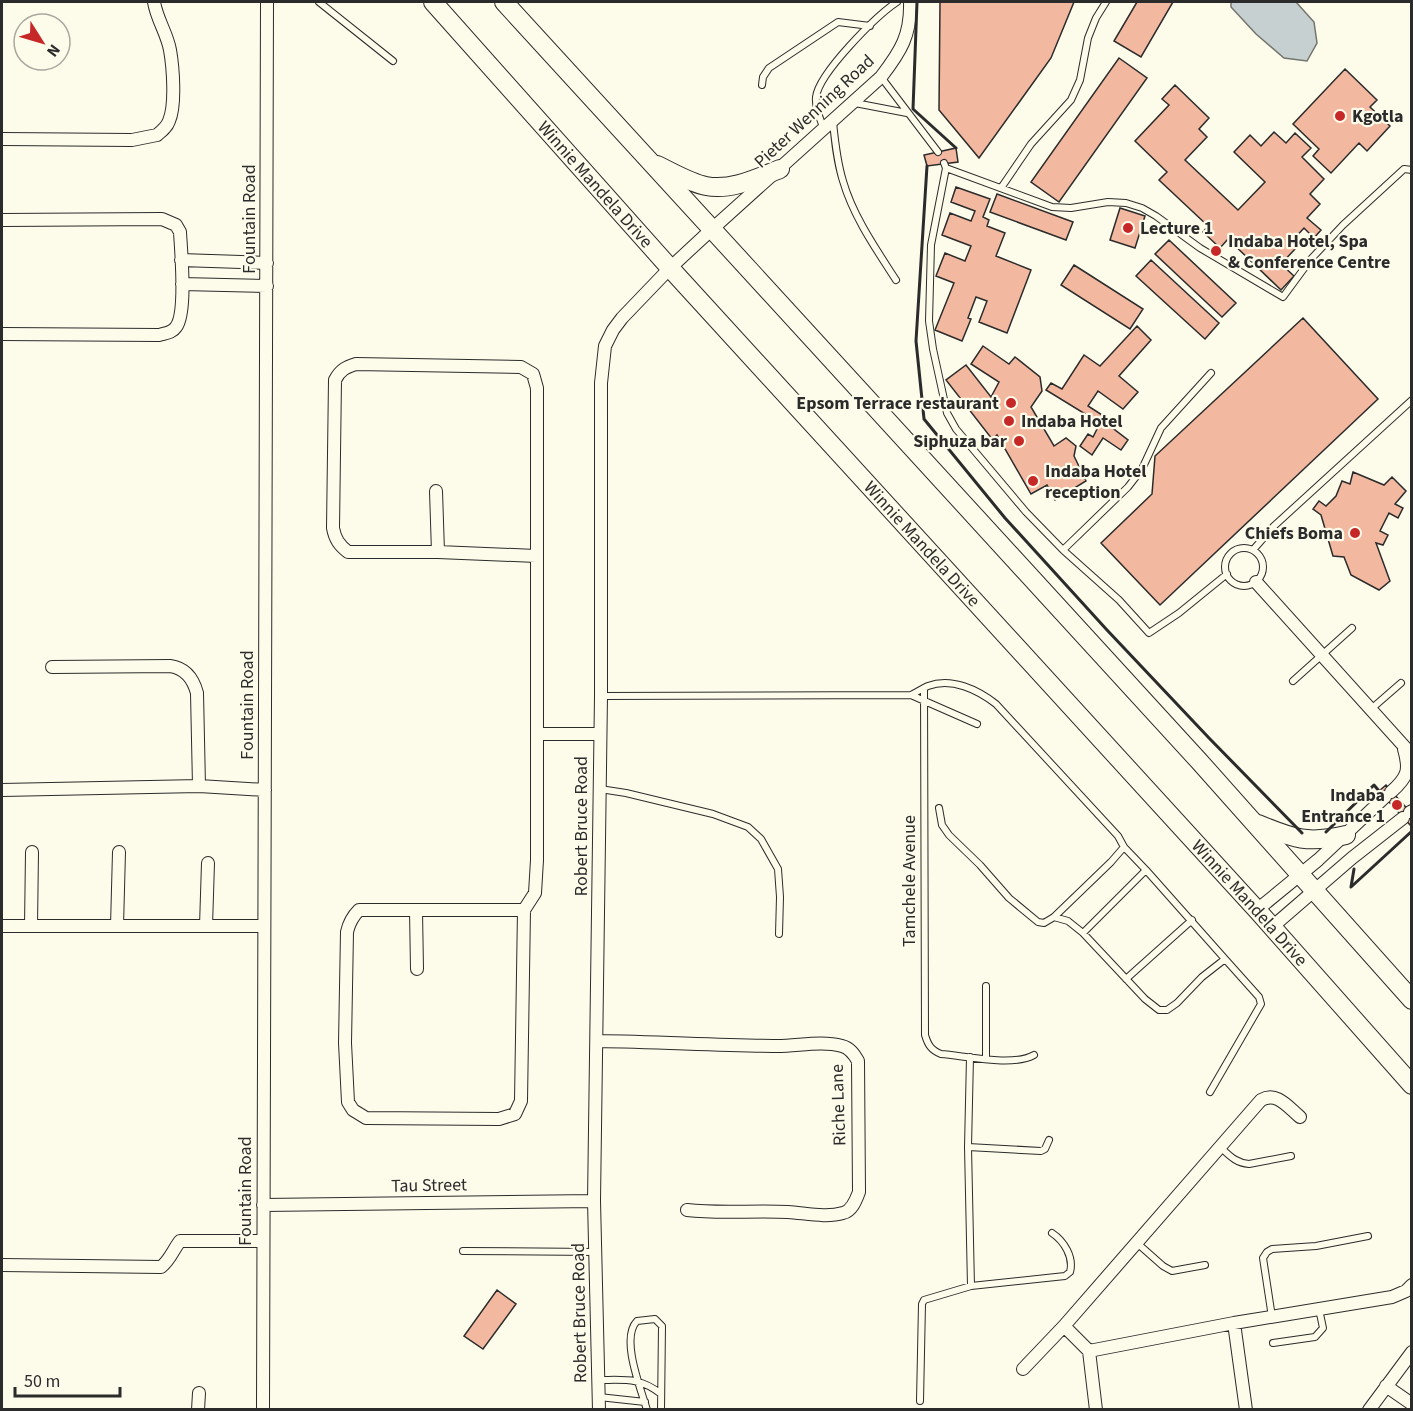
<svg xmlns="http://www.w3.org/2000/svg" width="1413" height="1411" font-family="'Source Sans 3',sans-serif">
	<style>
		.water { fill: #c7d0d0; stroke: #74746e; stroke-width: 1.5 }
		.building { fill: #f2b8a0; stroke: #2b2b2b; stroke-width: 1.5 }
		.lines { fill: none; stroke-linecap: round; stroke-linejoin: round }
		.lane-casing { stroke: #2b2b2b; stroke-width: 8 }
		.street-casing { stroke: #2b2b2b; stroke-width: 14 }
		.secondary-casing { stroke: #2b2b2b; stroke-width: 20 }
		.lane { stroke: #fdfbea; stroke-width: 6 }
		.street { stroke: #fdfbea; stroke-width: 12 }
		.secondary { stroke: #fdfbea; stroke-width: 18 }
		.wall { stroke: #2b2b2b; stroke-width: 3 }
		.poi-dot { fill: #c62828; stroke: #fdfbea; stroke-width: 2 }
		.labels { text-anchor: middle; stroke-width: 4.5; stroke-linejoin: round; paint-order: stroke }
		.street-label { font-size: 18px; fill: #2b2b2b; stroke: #fdfbea }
		.poi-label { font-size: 18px; font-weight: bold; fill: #2b2b2b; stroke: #fdfbea; text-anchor: start }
	</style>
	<rect width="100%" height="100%" fill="#fdfbea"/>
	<!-- water -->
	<path class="water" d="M 1231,2 L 1296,2 L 1314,22 L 1317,43 L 1307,61 L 1284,58 L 1256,34 L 1231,7 Z"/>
	<!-- building -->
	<path class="building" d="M 940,2 L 1074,2 L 1051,58 L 979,158 L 939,110 Z
		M 1137,2 L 1173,2 L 1141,57 L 1114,41 Z
		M 1119,58 L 1147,78 L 1059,202 L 1031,182 Z
		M 1345,69 L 1377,100 L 1370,107 L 1390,126 L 1367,151 L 1359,143 L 1331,173 L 1313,156 L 1319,149 L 1293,124 Z
		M 1175,85 L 1209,118 L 1199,129 L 1207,137 L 1185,160 L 1238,210 L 1265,182 L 1234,152 L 1250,135 L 1261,146 L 1274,132 L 1286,143 L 1295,133 L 1311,148 L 1302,157 L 1324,179 L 1310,194 L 1320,204 L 1307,218 L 1321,230 L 1314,238 L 1304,228 L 1291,242 L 1296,248 L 1281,264 L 1294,276 L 1281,290 L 1228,239 L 1220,248 L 1203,232 L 1208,226 L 1159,180 L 1167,172 L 1135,141 L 1169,105 L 1162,99 Z
		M 956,148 L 958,162 L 927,166 L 924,155 Z
		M 956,187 L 990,199 L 983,217 L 989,220 L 987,226 L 1005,233 L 996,256 L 1031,270 L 1007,333 L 979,322 L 987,301 L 976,297 L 968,318 L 971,319 L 962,341 L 935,330 L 954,283 L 936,276 L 945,253 L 965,261 L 971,246 L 942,235 L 950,213 L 971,221 L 975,211 L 951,202 Z
		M 997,194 L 1073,222 L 1066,240 L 990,212 Z
		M 1120,208 L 1145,216 L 1135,248 L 1110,240 Z
		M 1169,240 L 1236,303 L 1222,317 L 1155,254 Z
		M 1151,260 L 1219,323 L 1205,339 L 1136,276 Z
		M 1074,265 L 1143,309 L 1130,329 L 1061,285 Z
		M 1303,318 L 1378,399 L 1160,605 L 1101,543 L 1152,494 L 1155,456 Z
		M 1137,326 L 1151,340 L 1119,376 L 1138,392 L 1123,409 L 1098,391 L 1088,406 L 1113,422 L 1110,426 L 1128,440 L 1121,450 L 1103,438 L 1092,455 L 1080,446 L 1088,434 L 1093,437 L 1100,423 L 1046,390 L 1051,383 L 1062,389 L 1084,355 L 1100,366 Z
		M 983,346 L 1009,364 L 1015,357 L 1040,377 L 1042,391 L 1031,407 L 1054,446 L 1066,438 L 1076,446 L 1074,456 L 1086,481 L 1055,500 L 1047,485 L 1031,494 L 997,435 L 992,439 L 946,380 L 966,365 L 991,397 L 999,382 L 971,364 Z
		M 1353,472 L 1384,485 L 1392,477 L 1406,491 L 1395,504 L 1403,508 L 1398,518 L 1389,513 L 1380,531 L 1388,535 L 1383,545 L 1376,543 L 1390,581 L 1379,590 L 1351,575 L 1344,557 L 1333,556 L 1321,515 L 1313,509 L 1319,501 L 1326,506 L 1336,496 L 1342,481 L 1350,484 Z
		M 1386,785 L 1412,814 L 1412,827 L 1379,791 Z
		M 497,1290 L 516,1304 L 483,1349 L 464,1336 Z"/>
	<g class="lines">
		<defs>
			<path id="lane" d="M 319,2 L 393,61
				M 881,77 L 938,152
				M 762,85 L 763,77 L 769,68 L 838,22 L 870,26
				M 855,103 L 907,113
				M 833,122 C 835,142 837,162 843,181 C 853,216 876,249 896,280
				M 824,129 C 820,119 815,108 816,97 C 819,73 876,16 897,2
				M 944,163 L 946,168 L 1052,207 L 1071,208 L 1108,202 L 1126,203 L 1142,208 L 1156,216 L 1200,248 L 1283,297 L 1311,259 L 1343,225 L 1404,169 L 1412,170
				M 946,168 L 931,245 L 929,321 L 933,349 L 947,413 L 956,429 L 1026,512 L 1063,550 L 1119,600 L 1149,633 L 1179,613 L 1227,574
				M 1001,188 L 1031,144 L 1071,100 L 1080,80 L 1088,38 L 1096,18 L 1106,2
				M1225 567a19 19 0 1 1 38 0a19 19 0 1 1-38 0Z
				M 1063,550 L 1128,487 L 1142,469 L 1161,428 L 1211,373
				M 1253,550 L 1274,526 L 1412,400
				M 1293,681 L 1352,628
				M 924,688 L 925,1035 C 928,1045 931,1050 941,1054 C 966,1056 1013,1067 1034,1055
				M 911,695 C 917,692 923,688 928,686 C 952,677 978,690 996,704 L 1118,836 L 1124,847 L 1111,862 L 1054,917 L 1044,923 L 1038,922 L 1009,898 L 980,865 L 949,835 L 942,825 L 939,808
				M 601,696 L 911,695 L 977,724
				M 1370,710 L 1401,683
				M 600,789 L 626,793 L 713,814 L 748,827 L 761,839 L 778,869 L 780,897 L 779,934
				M 1054,917 L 1068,921 L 1083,933 L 1146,870 L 1124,847
				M 1083,933 L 1145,999 L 1159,1010 L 1167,1010 L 1177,1003 L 1202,977 L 1225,959 L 1146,870
				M 1126,979 L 1192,920
				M 970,1057 L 968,1147 L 971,1286
				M 986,1058 L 986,986
				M 1210,1092 L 1261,1004 L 1259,997 L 1225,959
				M 968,1147 L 1041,1151 L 1045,1149 L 1049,1140
				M 1220,1147 C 1230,1156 1236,1163 1249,1164 L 1291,1156
				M 1137,1243 L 1163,1266 L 1172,1271 L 1205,1265
				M 463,1251 L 596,1252
				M 1272,1317 L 1263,1258 L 1267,1252 L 1272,1249 L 1316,1246 L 1368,1236
				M 1273,1343 L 1315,1337 L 1323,1328 L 1319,1309
				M 599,1380 C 624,1380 640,1377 661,1394
				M 599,1397 L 645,1402
				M 920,1401 L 922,1304 L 924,1300 L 971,1286 L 1065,1276 L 1070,1272 C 1074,1257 1064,1241 1052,1233
				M 647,1410 C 641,1389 620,1338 637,1321 L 655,1319 L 662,1326 L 661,1410"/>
			<path id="street" d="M 2,139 L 132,140 L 157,135 C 162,131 167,127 169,121 C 176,105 173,67 170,50 C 167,33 157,20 154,2
				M 2,220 L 162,219 L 176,225 L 180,232 C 181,251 187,313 176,327 C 172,333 166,333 159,335 L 2,334
				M 181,260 L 267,263
				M 182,284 L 267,286
				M 436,491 L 438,552
				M 1256,582 L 1412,755
				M 52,667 L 170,666 C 185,668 193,678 197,693 L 199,786
				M 538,734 L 600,734
				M 2,790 L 199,786 L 265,790
				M 1391,792 C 1408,777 1410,770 1404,749
				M 1410,812 L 1412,811
				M 524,910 L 359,910 C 352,917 349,923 347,932 L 345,1043 L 348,1102 L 353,1110 L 366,1118 L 499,1119 L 515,1114 L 521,1101 L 524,910 L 535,893 L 537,860 L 537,388 L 533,374 L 521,367 L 356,364 C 346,367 340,370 335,380 L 333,528 C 335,539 339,545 348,552 L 438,552 L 536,556
				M 1257,910 L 1318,860 L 1385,797
				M 416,911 L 417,969
				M 2,926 L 263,926
				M 31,926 L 32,852
				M 117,926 L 119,852
				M 206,926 L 208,863
				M 1271,928 L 1352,858 L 1403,818
				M 598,1041 C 656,1042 714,1045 773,1046 C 795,1047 820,1040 842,1046 C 850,1048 854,1054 858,1061 L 859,1192 C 856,1200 852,1211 843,1213 C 826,1218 805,1213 788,1212 C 754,1210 721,1214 687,1210
				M 263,1205 L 594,1201
				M 2,1265 L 161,1267 C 170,1260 173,1250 180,1241 L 263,1241
				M 1234,1323 L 1246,1410
				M 1064,1326 L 1089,1351 L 1096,1410
				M 1089,1351 L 1234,1323 L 1392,1297 L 1406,1291 L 1412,1285
				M 1023,1369 L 1064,1326 L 1261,1100 C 1277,1091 1288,1107 1300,1117
				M 1386,1386 L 1412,1404
				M 198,1410 L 199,1393
				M 263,1410 L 267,2
				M 599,1410 L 594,1201 L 601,696 L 601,383 L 605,346 L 613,330 L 622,318 L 670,268 L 711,230 L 881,77 C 901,51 911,35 910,2
				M 1369,1410 L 1412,1352"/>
			<g id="secondary">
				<path id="s1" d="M 433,2 L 670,268 L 1257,910 L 1412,1085"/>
				<path d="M 504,2 L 1199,761 L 1412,1000"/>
				<path d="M 657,165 C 672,172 690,183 706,186 C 731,191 757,178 780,169"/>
				<path d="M 1258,824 C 1294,839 1308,844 1346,835"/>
			</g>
		</defs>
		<!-- lane casing -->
		<use href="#lane" class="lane-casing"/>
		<!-- street casing -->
		<use href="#street" class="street-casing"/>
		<!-- secondary casing -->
		<use href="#secondary" class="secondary-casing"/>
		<!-- lane -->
		<use href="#lane" class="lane"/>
		<!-- street -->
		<use href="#street" class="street"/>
		<!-- secondary -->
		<use href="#secondary" class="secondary"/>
		<!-- wall -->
		<path class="wall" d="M 917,2 L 913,109 L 956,148
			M 927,166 L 916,341 L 924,419 L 1005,518 L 1107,630 L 1209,738 L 1302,833
			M 1326,832 L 1374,785 L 1379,791
			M 1354,869 L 1351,887 L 1412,831"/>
	</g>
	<!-- markers -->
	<g class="poi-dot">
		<circle cx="1340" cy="116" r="6"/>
		<circle cx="1128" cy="228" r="6"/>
		<circle cx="1216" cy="251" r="6"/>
		<circle cx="1011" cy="403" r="6"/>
		<circle cx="1009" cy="421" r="6"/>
		<circle cx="1019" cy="441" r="6"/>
		<circle cx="1033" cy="481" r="6"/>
		<circle cx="1355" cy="533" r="6"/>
		<circle cx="1397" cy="805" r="6"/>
	</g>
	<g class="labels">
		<!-- street labels -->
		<g class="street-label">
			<text transform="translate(814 111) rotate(-43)" y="6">Pieter Wenning Road</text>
			<text dy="6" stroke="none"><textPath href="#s1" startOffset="244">Winnie Mandela Drive</textPath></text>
			<text transform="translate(249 219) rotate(-90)" y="6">Fountain Road</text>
			<text dy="6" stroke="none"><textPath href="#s1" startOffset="730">Winnie Mandela Drive</textPath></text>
			<text transform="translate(247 705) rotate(-90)" y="6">Fountain Road</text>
			<text transform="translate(581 826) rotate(-90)" y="6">Robert Bruce Road</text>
			<text transform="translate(909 881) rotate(-90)" y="6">Tamchele Avenue</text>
			<text dy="6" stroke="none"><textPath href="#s1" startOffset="1216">Winnie Mandela Drive</textPath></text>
			<text transform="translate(838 1105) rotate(-92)" y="6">Riche Lane</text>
			<text transform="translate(429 1185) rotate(-1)" y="6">Tau Street</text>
			<text transform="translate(245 1191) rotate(-90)" y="6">Fountain Road</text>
			<text transform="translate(579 1313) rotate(-91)" y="6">Robert Bruce Road</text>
		</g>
		<!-- poi labels -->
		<g class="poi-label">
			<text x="1352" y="122">Kgotla</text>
			<text x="1140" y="234">Lecture 1</text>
			<text x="1228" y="247">Indaba Hotel, Spa<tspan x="1228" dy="21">&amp; Conference Centre</tspan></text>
			<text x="999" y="409" text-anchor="end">Epsom Terrace restaurant</text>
			<text x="1021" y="427">Indaba Hotel</text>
			<text x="1007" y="447" text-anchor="end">Siphuza bar</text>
			<text x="1045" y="477">Indaba Hotel<tspan x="1045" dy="21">reception</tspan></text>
			<text x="1343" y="539" text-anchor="end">Chiefs Boma</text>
			<text x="1385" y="801" text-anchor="end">Indaba<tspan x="1385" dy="21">Entrance 1</tspan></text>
		</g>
	</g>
	<!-- border -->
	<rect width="1413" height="1411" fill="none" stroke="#2b2b2b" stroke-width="6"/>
	<!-- north arrow -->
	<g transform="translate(42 42) rotate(127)"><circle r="28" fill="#fdfbea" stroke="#a9a89e" stroke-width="1.5"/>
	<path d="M0-4.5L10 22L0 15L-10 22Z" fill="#c62828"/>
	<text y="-9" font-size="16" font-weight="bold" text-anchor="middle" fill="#2b2b2b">N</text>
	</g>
	<!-- scale -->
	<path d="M15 1387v9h105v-9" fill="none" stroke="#2b2b2b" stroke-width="3"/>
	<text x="24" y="1387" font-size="18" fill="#2b2b2b" stroke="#fdfbea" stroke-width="4.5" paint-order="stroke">50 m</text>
</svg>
